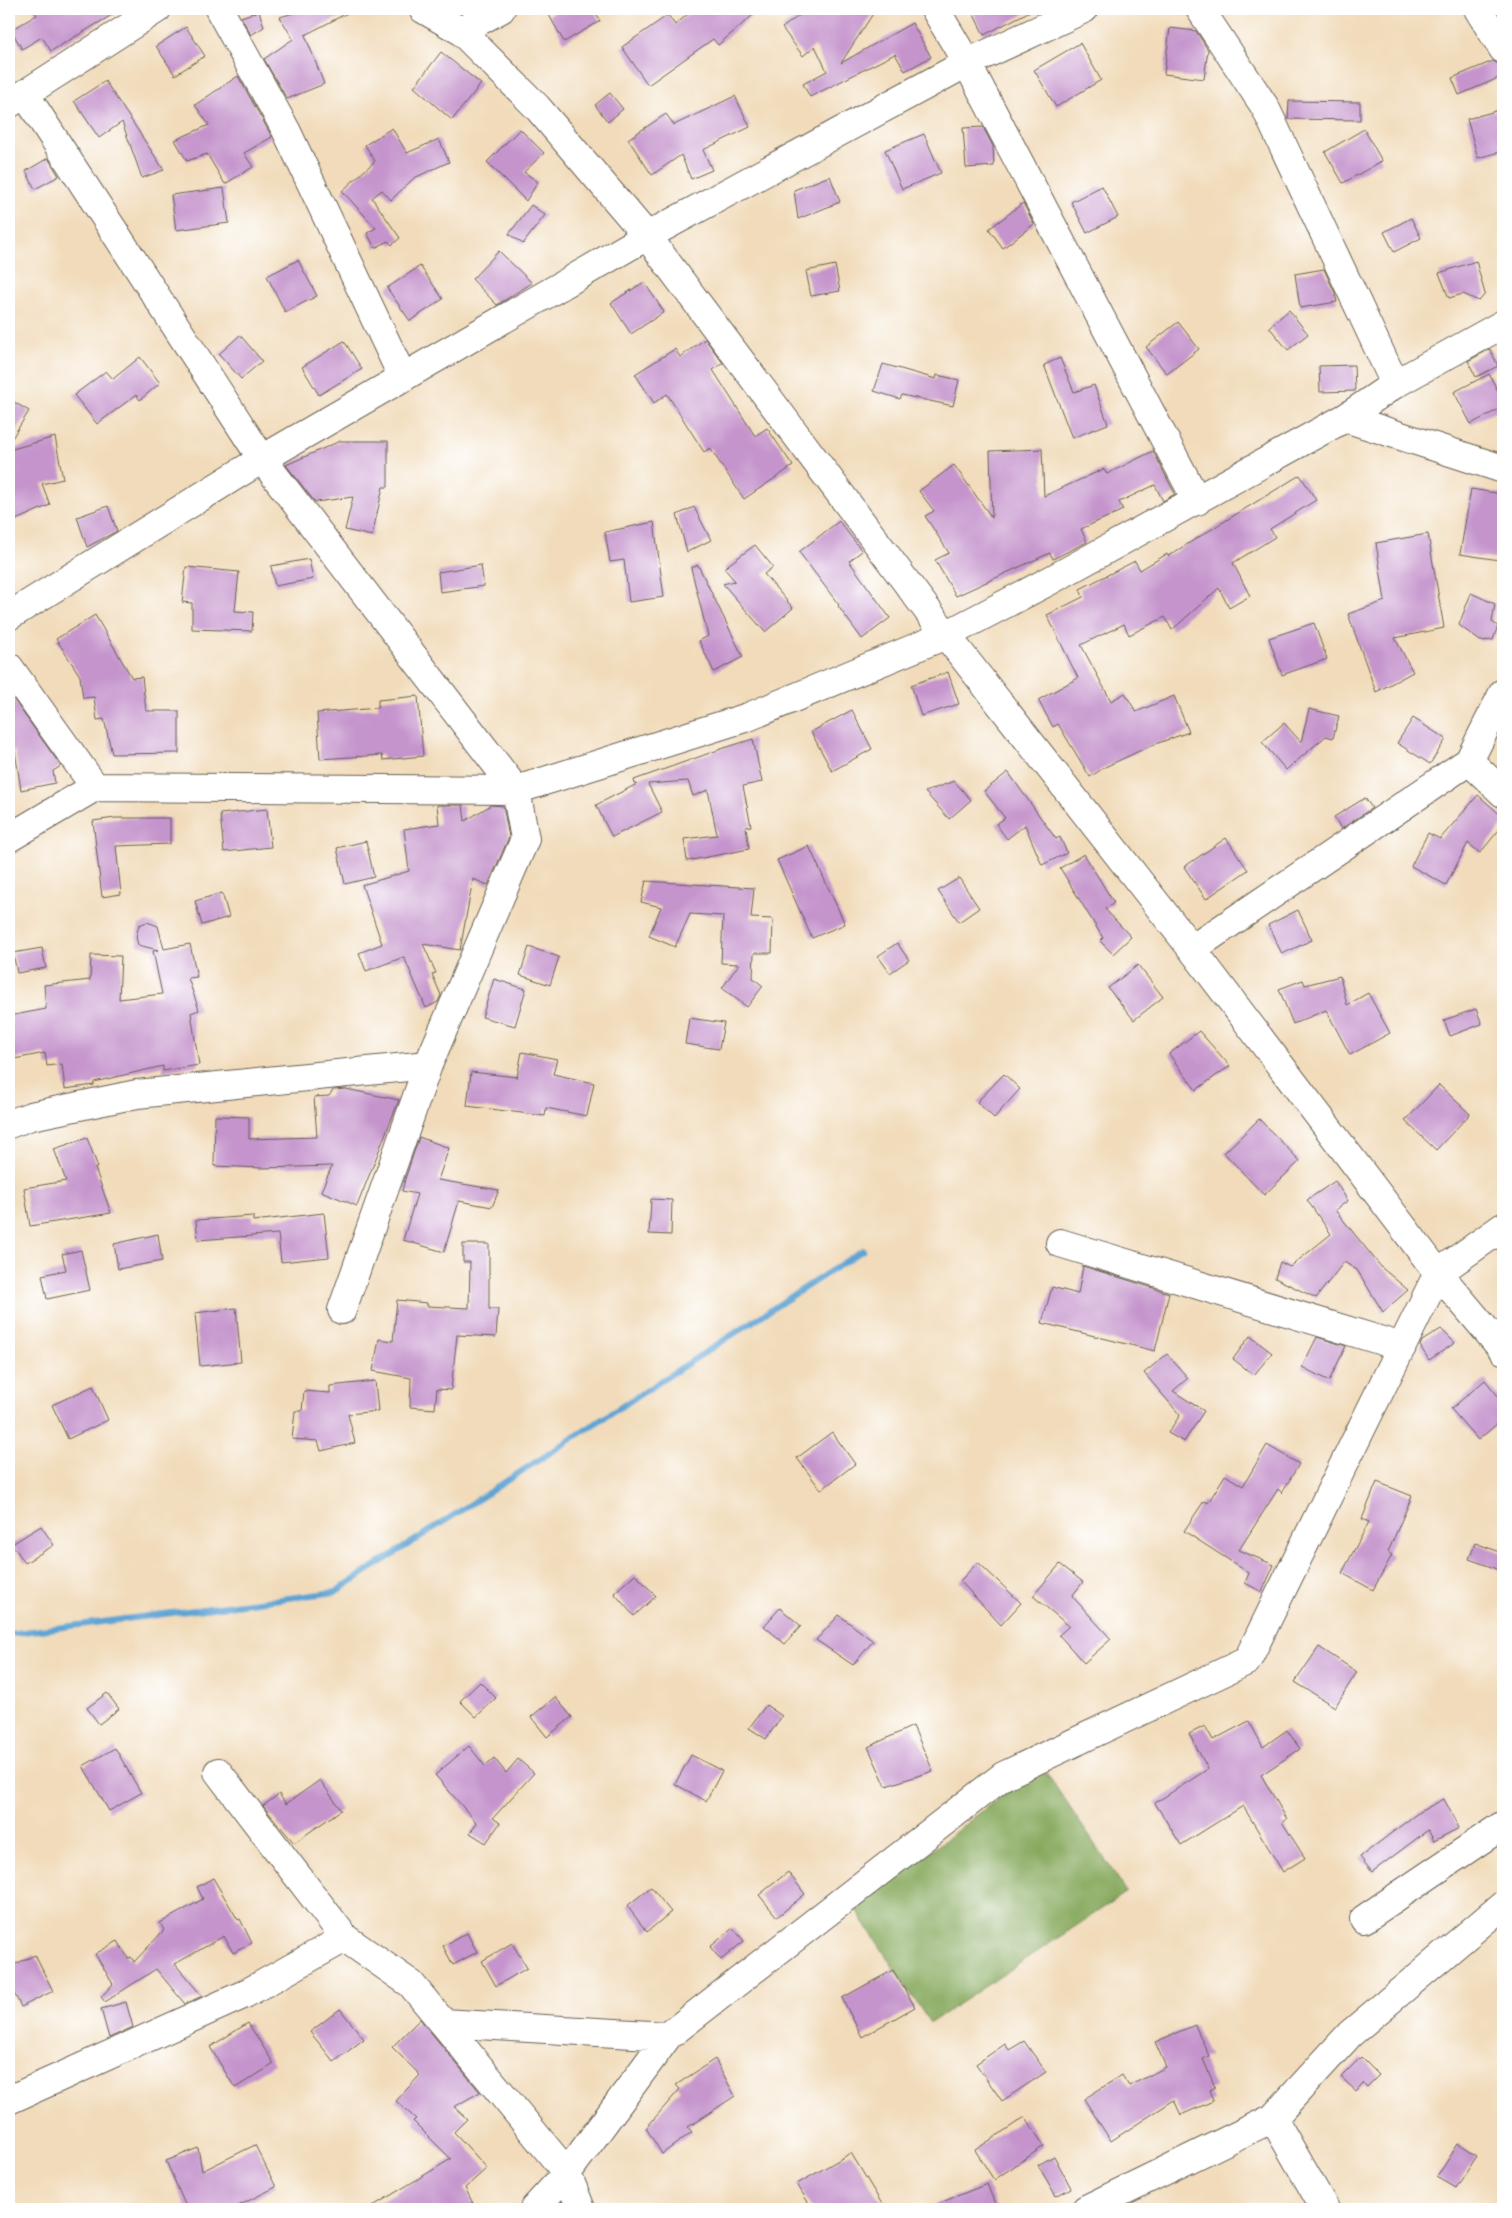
<svg xmlns="http://www.w3.org/2000/svg" width="1512" height="2218" font-family="'Architects Daughter',sans-serif">
	<style>
		.forest { fill: #88aa5e; stroke: #52633d }
		.lines { fill: none; stroke-linecap: round; stroke-linejoin: round }
		.stream { stroke: #5ea4d4; stroke-width: 6 }
		.building { fill: #c594cc }
		.minor-casing { stroke: #675f53; stroke-width: 30 }
		.minor { stroke: #fff; stroke-width: 28 }
	</style>
	<rect width="100%" height="100%" fill="#fff"/>
	<filter id="ink" filterUnits="userSpaceOnUse"><feTurbulence type="fractalNoise" baseFrequency=".02" numOctaves="2"/><feDisplacementMap in="SourceGraphic" scale="10" xChannelSelector="R" yChannelSelector="G"/><feConvolveMatrix kernelMatrix="1 2 1 2 8 2 1 2 1" color-interpolation-filters="sRGB"/></filter>
	<filter id="wash" filterUnits="userSpaceOnUse"><feTurbulence type="fractalNoise" baseFrequency=".0096" numOctaves="4" result="noise"/><feDisplacementMap in="SourceGraphic" scale="20" xChannelSelector="R" yChannelSelector="G"/><feGaussianBlur stdDeviation="1.12" result="paint"/><feColorMatrix in="noise" values="0 0 0 0 0 0 0 0 0 0 0 0 0 0 0 0 0 1.4 0 .05"/><feComposite in="paint" operator="in"/></filter>
	<g filter="url(#wash)">
		<rect width="100%" height="100%" fill="#f1dbba"/>
		<!-- forest -->
		<path class="forest" d="M 1041,1765 L 1127,1892 L 930,2023 L 856,1910 Z"/>
		<g class="lines">
			<!-- stream -->
			<path class="stream" d="M 9,1634 L 335,1592 L 863,1250"/>
		</g>
		<g id="blocks">
			<!-- building -->
			<path class="building" d="M 33,9 L 122,9 L 51,51 L 42,37 L 22,49 L 11,30 L 37,15 Z
				M 307,9 L 355,9 L 305,35 L 324,84 L 287,99 L 264,59 L 293,39 L 280,17 Z
				M 560,9 L 593,9 L 600,21 L 564,42 L 549,15 Z
				M 694,9 L 760,9 L 718,45 L 713,39 L 648,85 L 622,47 L 668,15 L 675,25 Z
				M 808,9 L 876,9 L 841,63 L 912,23 L 931,57 L 905,71 L 895,54 L 810,97 L 803,84 L 827,71 L 815,46 L 803,56 L 782,28 Z
				M 971,9 L 1034,9 L 984,35 Z
				M 259,11 L 264,27 L 251,35 L 241,17 Z
				M 186,27 L 205,56 L 175,75 L 156,46 Z
				M 1170,28 L 1196,31 L 1208,50 L 1204,79 L 1164,74 Z
				M 1080,43 L 1101,80 L 1056,107 L 1034,70 Z
				M 441,52 L 481,84 L 452,120 L 414,87 Z
				M 1493,61 L 1499,64 L 1503,76 L 1459,95 L 1452,78 Z
				M 238,76 L 272,137 L 244,153 L 253,167 L 225,184 L 207,154 L 187,161 L 175,140 L 209,125 L 195,105 Z
				M 105,81 L 129,117 L 164,170 L 142,178 L 122,122 L 99,138 L 74,101 Z
				M 610,93 L 623,109 L 608,122 L 595,105 Z
				M 735,96 L 750,127 L 703,150 L 712,170 L 691,179 L 681,155 L 652,175 L 628,139 L 666,114 L 674,125 Z
				M 1289,101 L 1360,102 L 1360,120 L 1288,119 Z
				M 1503,109 L 1503,151 L 1478,158 L 1467,119 Z
				M 983,127 L 993,146 L 994,166 L 966,168 L 963,128 Z
				M 392,128 L 407,153 L 439,139 L 449,162 L 414,178 L 391,200 L 382,190 L 372,198 L 400,238 L 392,245 L 388,241 L 375,248 L 367,233 L 376,228 L 342,191 L 375,161 L 365,145 Z
				M 520,129 L 544,153 L 524,172 L 538,182 L 526,201 L 487,162 Z
				M 1364,129 L 1382,161 L 1343,183 L 1325,152 Z
				M 924,134 L 941,173 L 902,189 L 885,150 Z
				M 48,158 L 59,176 L 35,189 L 26,171 Z
				M 830,176 L 840,202 L 798,219 L 794,190 Z
				M 1102,186 L 1118,217 L 1087,233 L 1071,202 Z
				M 224,188 L 229,223 L 176,230 L 171,195 Z
				M 1023,203 L 1034,224 L 1003,248 L 989,229 Z
				M 531,205 L 545,215 L 523,244 L 509,234 Z
				M 1411,218 L 1421,238 L 1394,252 L 1384,232 Z
				M 499,251 L 532,283 L 497,305 L 472,279 Z
				M 298,260 L 317,296 L 285,312 L 267,276 Z
				M 1476,261 L 1485,294 L 1479,301 L 1463,294 L 1449,298 L 1439,273 Z
				M 835,265 L 840,291 L 811,296 L 806,271 Z
				M 420,266 L 443,299 L 410,321 L 387,288 Z
				M 1324,269 L 1335,293 L 1337,302 L 1300,308 L 1295,274 Z
				M 644,282 L 664,312 L 631,334 L 611,303 Z
				M 1289,310 L 1308,334 L 1288,350 L 1269,327 Z
				M 1178,322 L 1199,349 L 1167,374 L 1146,347 Z
				M 240,335 L 262,361 L 241,379 L 219,354 Z
				M 705,339 L 723,363 L 713,370 L 755,436 L 767,428 L 793,466 L 744,499 L 710,448 L 704,452 L 667,394 L 654,403 L 635,374 L 675,349 L 680,357 Z
				M 344,341 L 362,369 L 319,395 L 302,367 Z
				M 1490,349 L 1498,366 L 1476,377 L 1468,361 Z
				M 140,357 L 160,383 L 140,400 L 136,395 L 97,424 L 74,395 L 106,371 L 113,379 Z
				M 1060,358 L 1074,392 L 1094,385 L 1108,424 L 1072,438 L 1044,365 Z
				M 883,364 L 936,379 L 937,375 L 959,380 L 953,406 L 902,395 L 900,399 L 874,391 Z
				M 1354,365 L 1355,391 L 1320,392 L 1319,366 Z
				M 1489,374 L 1503,401 L 1503,407 L 1471,424 L 1454,392 Z
				M 9,399 L 29,411 L 9,443 Z
				M 55,437 L 63,479 L 42,484 L 50,505 L 9,523 L 9,450 Z
				M 340,441 L 388,441 L 388,487 L 383,487 L 372,536 L 345,530 L 353,497 L 315,502 L 286,465 Z
				M 1042,449 L 1044,496 L 1104,469 L 1107,474 L 1153,451 L 1175,494 L 1163,501 L 1155,485 L 1119,502 L 1123,510 L 1081,529 L 1087,542 L 1053,559 L 1050,553 L 956,596 L 935,560 L 949,553 L 925,516 L 934,511 L 919,491 L 954,465 L 992,518 L 990,451 Z
				M 1300,475 L 1316,500 L 1270,529 L 1275,537 L 1233,563 L 1250,596 L 1229,608 L 1219,588 L 1172,630 L 1165,617 L 1129,635 L 1124,624 L 1081,645 L 1111,701 L 1125,693 L 1136,712 L 1174,696 L 1189,732 L 1150,746 L 1105,767 L 1090,777 L 1058,724 L 1053,727 L 1038,700 L 1078,678 L 1047,615 L 1083,597 L 1080,589 L 1135,561 L 1140,570 L 1167,554 L 1168,556 Z
				M 1471,489 L 1503,494 L 1503,532 L 1499,560 L 1460,554 Z
				M 108,506 L 117,531 L 87,547 L 77,517 Z
				M 694,507 L 711,540 L 687,552 L 677,515 Z
				M 839,521 L 862,551 L 849,561 L 890,618 L 862,639 L 838,606 L 839,605 L 799,552 Z
				M 654,522 L 664,597 L 629,602 L 624,560 L 610,562 L 605,532 Z
				M 1428,534 L 1444,628 L 1395,638 L 1413,672 L 1376,692 L 1348,614 L 1385,601 L 1376,543 Z
				M 755,545 L 773,567 L 764,574 L 793,608 L 765,632 L 723,584 L 735,581 L 724,568 Z
				M 309,559 L 313,579 L 275,586 L 271,566 Z
				M 481,565 L 484,586 L 440,592 L 438,572 Z
				M 698,565 L 743,657 L 714,672 L 699,641 L 708,636 L 691,568 Z
				M 186,567 L 239,572 L 235,611 L 253,612 L 252,631 L 192,629 L 192,603 L 182,602 Z
				M 1471,593 L 1495,604 L 1492,622 L 1498,626 L 1493,640 L 1480,641 L 1459,625 Z
				M 95,615 L 132,678 L 142,677 L 146,711 L 179,711 L 179,753 L 112,754 L 104,719 L 97,720 L 94,697 L 83,698 L 80,676 L 56,639 Z
				M 1314,623 L 1327,659 L 1282,675 L 1269,638 Z
				M 948,672 L 959,704 L 921,716 L 911,685 Z
				M 9,693 L 61,766 L 53,771 L 55,783 L 21,790 L 15,751 L 9,754 Z
				M 418,696 L 423,756 L 383,760 L 382,755 L 320,759 L 317,713 L 378,708 L 378,700 Z
				M 1309,709 L 1339,716 L 1333,738 L 1326,736 L 1286,770 L 1262,742 L 1284,723 L 1301,742 Z
				M 852,710 L 872,749 L 832,771 L 811,732 Z
				M 1413,718 L 1446,739 L 1430,764 L 1397,743 Z
				M 753,739 L 762,782 L 743,786 L 751,826 L 746,827 L 749,849 L 687,861 L 684,839 L 717,835 L 708,790 L 693,796 L 688,781 L 648,784 L 662,812 L 612,837 L 596,805 L 637,784 L 635,784 L 634,780 L 721,749 Z
				M 1008,772 L 1056,839 L 1060,837 L 1067,853 L 1042,865 L 1025,825 L 1007,839 L 996,824 L 1005,818 L 984,791 Z
				M 954,781 L 971,800 L 949,819 L 925,792 Z
				M 1478,795 L 1503,817 L 1503,825 L 1480,853 L 1468,843 L 1446,885 L 1411,866 L 1428,833 L 1440,839 Z
				M 1365,798 L 1372,808 L 1341,829 L 1334,817 Z
				M 437,805 L 463,805 L 465,821 L 491,805 L 503,806 L 509,837 L 488,885 L 473,879 L 460,950 L 423,944 L 436,973 L 432,974 L 441,995 L 438,1002 L 426,1008 L 404,957 L 366,971 L 359,953 L 382,944 L 362,885 L 409,871 L 404,829 L 439,824 Z
				M 267,809 L 271,847 L 224,852 L 220,814 Z
				M 115,818 L 170,818 L 170,844 L 116,846 L 121,894 L 102,897 L 93,821 Z
				M 1226,838 L 1248,870 L 1206,899 L 1184,867 Z
				M 366,841 L 374,877 L 345,884 L 337,848 Z
				M 809,846 L 845,924 L 812,938 L 777,860 Z
				M 1084,854 L 1114,903 L 1105,909 L 1131,937 L 1113,954 L 1100,941 L 1103,938 L 1060,868 Z
				M 959,878 L 979,908 L 959,922 L 938,891 Z
				M 646,881 L 754,888 L 751,918 L 773,919 L 772,953 L 754,953 L 753,978 L 763,986 L 747,1007 L 722,988 L 739,964 L 721,963 L 723,916 L 690,914 L 675,947 L 649,936 L 661,907 L 641,902 Z
				M 222,893 L 229,917 L 202,925 L 195,901 Z
				M 1298,910 L 1312,940 L 1282,954 L 1268,925 Z
				M 147,922 L 158,926 L 164,949 L 190,944 L 197,977 L 188,978 L 199,1010 L 191,1013 L 199,1065 L 163,1071 L 163,1066 L 94,1082 L 94,1085 L 65,1089 L 62,1064 L 47,1066 L 45,1053 L 9,1060 L 9,1016 L 46,1009 L 44,985 L 90,980 L 91,955 L 121,956 L 119,999 L 162,994 L 153,951 L 158,950 L 138,945 L 136,937 L 139,925 Z
				M 897,943 L 909,960 L 890,973 L 878,956 Z
				M 529,947 L 559,957 L 550,985 L 520,975 Z
				M 42,948 L 46,968 L 17,973 L 13,953 Z
				M 1138,965 L 1163,997 L 1134,1020 L 1108,988 Z
				M 1340,976 L 1347,1005 L 1368,993 L 1390,1033 L 1350,1055 L 1326,1010 L 1293,1024 L 1279,989 L 1303,980 L 1305,985 Z
				M 494,979 L 526,989 L 515,1026 L 482,1017 Z
				M 1476,1009 L 1482,1024 L 1450,1036 L 1444,1020 Z
				M 689,1018 L 724,1023 L 719,1049 L 685,1044 Z
				M 1199,1031 L 1230,1066 L 1196,1090 L 1169,1054 Z
				M 522,1052 L 557,1059 L 553,1074 L 594,1083 L 587,1116 L 546,1108 L 545,1116 L 467,1106 L 471,1072 L 517,1077 Z
				M 1004,1074 L 1020,1089 L 994,1118 L 977,1102 Z
				M 1439,1085 L 1470,1114 L 1436,1150 L 1405,1121 Z
				M 346,1089 L 399,1100 L 357,1206 L 321,1191 L 332,1166 L 262,1168 L 214,1166 L 215,1116 L 249,1117 L 249,1139 L 317,1137 L 314,1097 L 329,1096 L 333,1090 Z
				M 1259,1119 L 1300,1161 L 1264,1195 L 1224,1153 Z
				M 419,1137 L 449,1148 L 438,1180 L 499,1190 L 492,1207 L 459,1201 L 444,1252 L 403,1240 L 417,1194 L 402,1191 L 405,1179 Z
				M 87,1138 L 98,1167 L 95,1168 L 111,1213 L 30,1226 L 24,1188 L 66,1181 L 54,1149 Z
				M 1335,1181 L 1348,1201 L 1335,1210 L 1382,1268 L 1408,1290 L 1383,1312 L 1357,1270 L 1344,1262 L 1316,1298 L 1275,1278 L 1280,1262 L 1290,1267 L 1331,1234 L 1307,1200 Z
				M 651,1199 L 672,1200 L 671,1235 L 649,1234 Z
				M 324,1213 L 329,1257 L 281,1262 L 278,1234 L 198,1240 L 196,1220 L 253,1216 L 253,1221 Z
				M 158,1234 L 162,1261 L 118,1269 L 114,1244 Z
				M 463,1244 L 489,1244 L 489,1309 L 498,1309 L 496,1337 L 457,1335 L 451,1390 L 437,1389 L 435,1409 L 410,1407 L 411,1378 L 373,1371 L 379,1339 L 393,1341 L 397,1300 L 427,1303 L 427,1306 L 469,1308 L 470,1262 L 463,1262 Z
				M 81,1250 L 90,1290 L 47,1299 L 42,1275 L 66,1270 L 62,1254 Z
				M 1083,1266 L 1169,1293 L 1155,1351 L 1042,1323 L 1052,1287 L 1078,1294 Z
				M 236,1308 L 241,1362 L 200,1366 L 195,1313 Z
				M 1441,1329 L 1455,1343 L 1429,1360 L 1420,1346 L 1422,1341 Z
				M 1250,1336 L 1272,1353 L 1254,1375 L 1233,1359 Z
				M 1317,1337 L 1346,1346 L 1329,1381 L 1302,1367 Z
				M 1167,1354 L 1188,1378 L 1173,1391 L 1204,1411 L 1184,1442 L 1168,1433 L 1180,1415 L 1144,1373 Z
				M 1485,1380 L 1503,1402 L 1503,1419 L 1478,1440 L 1451,1409 Z
				M 375,1381 L 378,1411 L 348,1414 L 355,1443 L 321,1451 L 318,1441 L 292,1439 L 295,1411 L 302,1411 L 304,1391 L 330,1393 L 330,1386 Z
				M 93,1386 L 108,1420 L 68,1439 L 52,1405 Z
				M 832,1432 L 855,1464 L 821,1490 L 797,1458 Z
				M 1267,1445 L 1299,1464 L 1282,1493 L 1278,1489 L 1239,1550 L 1274,1565 L 1262,1592 L 1245,1583 L 1249,1573 L 1184,1531 L 1204,1501 L 1208,1503 L 1225,1475 L 1243,1486 Z
				M 1377,1482 L 1412,1496 L 1388,1552 L 1392,1555 L 1373,1590 L 1342,1573 L 1369,1522 L 1362,1519 Z
				M 41,1526 L 54,1545 L 25,1563 L 12,1544 Z
				M 1475,1543 L 1503,1553 L 1503,1571 L 1469,1559 Z
				M 978,1562 L 1021,1603 L 1001,1625 L 960,1581 Z
				M 1060,1564 L 1083,1582 L 1072,1596 L 1111,1639 L 1084,1663 L 1059,1635 L 1069,1626 L 1033,1596 Z
				M 635,1574 L 656,1596 L 634,1616 L 614,1593 Z
				M 780,1608 L 801,1626 L 785,1644 L 764,1626 Z
				M 839,1615 L 873,1641 L 853,1665 L 816,1640 Z
				M 1319,1647 L 1357,1672 L 1335,1707 L 1295,1682 Z
				M 480,1682 L 496,1698 L 476,1717 L 460,1701 Z
				M 107,1693 L 119,1709 L 99,1724 L 87,1708 Z
				M 555,1697 L 572,1717 L 547,1737 L 531,1717 Z
				M 766,1705 L 782,1716 L 766,1739 L 749,1728 Z
				M 1249,1721 L 1263,1747 L 1287,1730 L 1300,1749 L 1261,1775 L 1287,1819 L 1282,1822 L 1305,1858 L 1283,1872 L 1243,1806 L 1181,1845 L 1155,1803 L 1208,1769 L 1189,1734 L 1205,1726 L 1213,1740 Z
				M 913,1726 L 933,1771 L 886,1786 L 868,1747 Z
				M 469,1746 L 485,1766 L 494,1758 L 506,1773 L 518,1759 L 534,1773 L 493,1818 L 500,1823 L 486,1843 L 470,1833 L 477,1823 L 435,1775 Z
				M 115,1748 L 141,1793 L 109,1811 L 83,1766 Z
				M 691,1755 L 722,1771 L 706,1801 L 675,1784 Z
				M 320,1780 L 341,1810 L 294,1843 L 263,1806 L 279,1794 L 286,1804 Z
				M 1444,1799 L 1459,1828 L 1434,1841 L 1428,1830 L 1372,1872 L 1360,1857 L 1419,1812 Z
				M 788,1872 L 805,1894 L 777,1917 L 759,1895 Z
				M 213,1878 L 238,1920 L 240,1919 L 252,1943 L 233,1953 L 224,1936 L 175,1964 L 202,1996 L 185,2004 L 156,1969 L 105,2002 L 101,1997 L 113,1984 L 95,1954 L 118,1941 L 128,1958 L 131,1957 L 134,1962 L 164,1930 L 160,1923 L 203,1899 L 197,1887 Z
				M 651,1887 L 671,1912 L 647,1932 L 627,1906 Z
				M 733,1928 L 744,1941 L 721,1960 L 710,1947 Z
				M 467,1933 L 477,1952 L 453,1965 L 443,1946 Z
				M 512,1943 L 527,1968 L 496,1986 L 482,1961 Z
				M 35,1955 L 53,1991 L 21,2007 L 9,1983 L 9,1967 Z
				M 893,1970 L 915,2007 L 862,2037 L 842,1998 Z
				M 126,2002 L 133,2027 L 109,2038 L 101,2009 Z
				M 340,2009 L 364,2039 L 334,2062 L 310,2032 Z
				M 420,2019 L 480,2092 L 454,2107 L 467,2119 L 454,2132 L 487,2168 L 465,2188 L 476,2209 L 368,2209 L 451,2159 L 413,2121 L 416,2119 L 396,2101 L 420,2075 L 392,2047 Z
				M 248,2023 L 274,2064 L 235,2088 L 210,2047 Z
				M 1195,2025 L 1209,2056 L 1203,2059 L 1215,2087 L 1209,2090 L 1213,2101 L 1181,2115 L 1174,2100 L 1111,2141 L 1084,2099 L 1122,2075 L 1129,2086 L 1166,2067 L 1155,2042 Z
				M 1024,2041 L 1046,2072 L 1002,2101 L 976,2064 L 1005,2044 L 1009,2050 Z
				M 1361,2057 L 1379,2075 L 1367,2087 L 1363,2083 L 1356,2091 L 1341,2077 Z
				M 715,2059 L 735,2096 L 688,2127 L 692,2132 L 662,2154 L 646,2128 L 680,2089 L 676,2085 Z
				M 1025,2117 L 1044,2146 L 994,2180 L 975,2150 Z
				M 1458,2144 L 1477,2156 L 1456,2188 L 1437,2177 Z
				M 255,2145 L 276,2187 L 232,2209 L 187,2209 L 166,2161 L 198,2148 L 202,2171 Z
				M 851,2153 L 885,2209 L 812,2209 L 797,2184 Z
				M 1054,2156 L 1071,2188 L 1056,2196 L 1038,2165 Z
				M 987,2184 L 997,2209 L 927,2209 L 927,2208 Z"/>
		</g>
	</g>
	<g filter="url(#ink)">
		<use href="#blocks" fill-opacity="0" stroke="#675f53" stroke-width="1"/>
		<g class="lines">
			<defs>
				<path id="minor" d="M 219,9 L 286,130 L 403,378
					M 423,9 L 461,31 L 537,107 L 647,236 L 946,635 L 1192,949 L 1438,1273 L 1503,1350
					M 935,9 L 967,63 L 1197,501
					M 1200,9 L 1265,107 L 1395,384
					M 1478,9 L 1503,49
					M 461,31 L 501,9
					M 25,94 L 262,459 L 516,790 L 525,839 L 428,1065 L 342,1310
					M 9,104 L 157,9
					M 1345,418 L 1503,469
					M 9,616 L 262,459 L 647,236 L 967,63 L 1084,9
					M 9,667 L 95,787 L 516,790 L 748,717 L 946,635 L 1051,580 L 1345,418 L 1395,384 L 1503,324
					M 1469,761 L 1503,793
					M 9,838 L 95,787
					M 1192,949 L 1469,761 L 1503,693
					M 9,1124 L 31,1116 L 137,1094 L 428,1065
					M 1060,1243 L 1402,1347
					M 218,1772 L 345,1938 L 411,1984 L 567,2173 L 581,2209
					M 1364,1919 L 1503,1825
					M 443,2023 L 668,2036
					M 9,2100 L 245,1994 L 345,1938
					M 1273,2118 L 1325,2209
					M 534,2209 L 567,2173 L 668,2036 L 1003,1776 L 1247,1661 L 1438,1273 L 1503,1227
					M 1086,2209 L 1273,2118 L 1350,2034 L 1503,1905"/>
			</defs>
			<!-- minor casing -->
			<use href="#minor" class="minor-casing"/>
			<!-- minor -->
			<use href="#minor" class="minor"/>
		</g>
	</g>
	<!-- margin -->
	<rect width="1512" height="2218" fill="none" stroke="#fff" stroke-width="30"/>
</svg>
